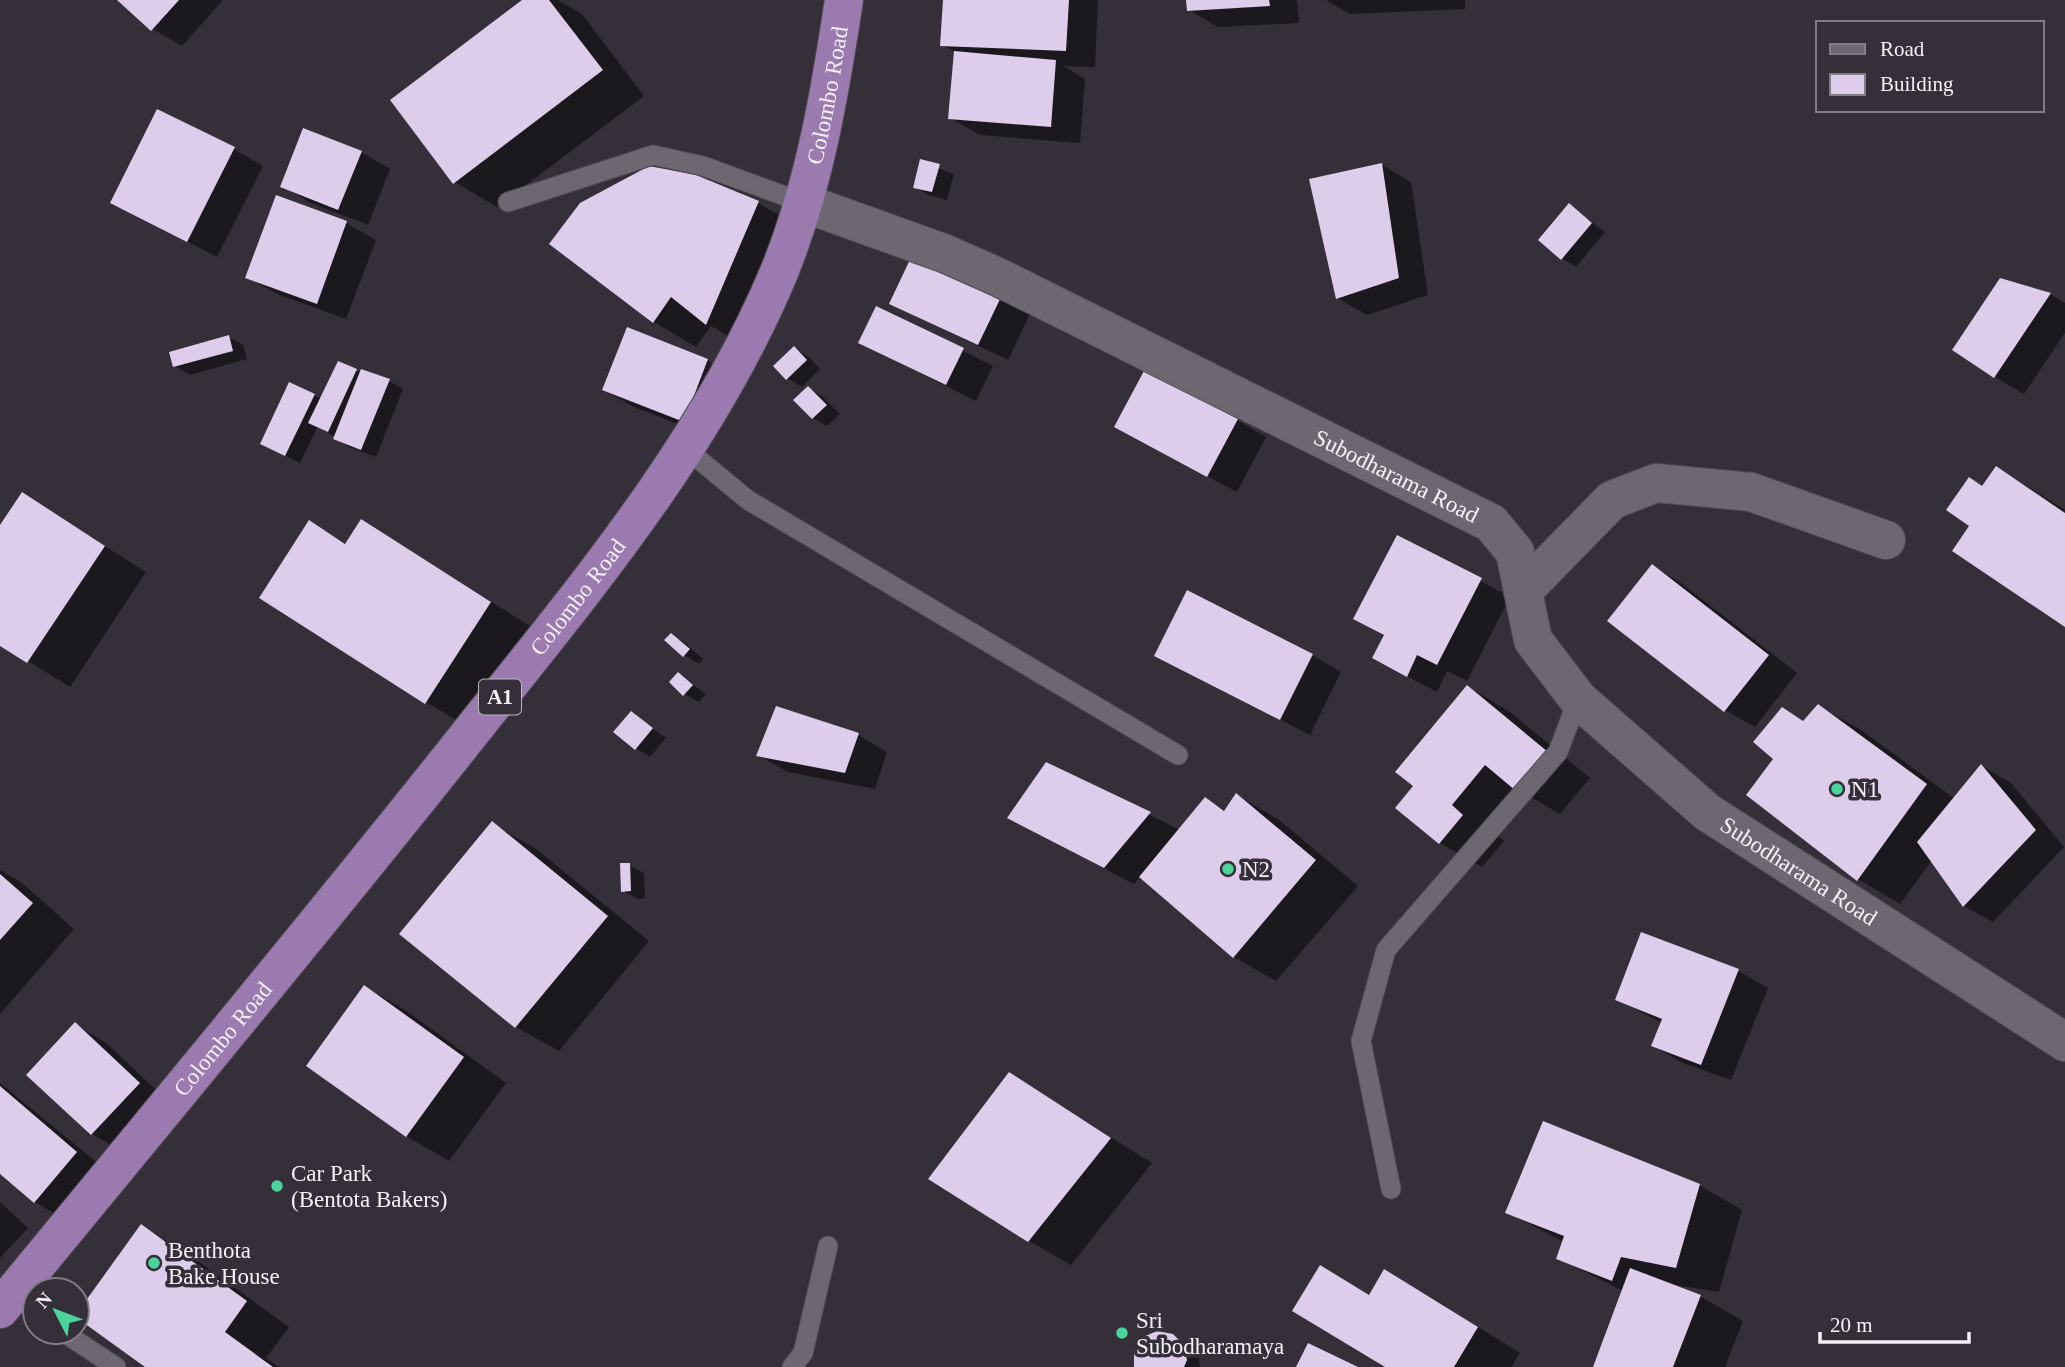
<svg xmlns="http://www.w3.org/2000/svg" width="2065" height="1367" font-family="'Times New Roman',serif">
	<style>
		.shadow { fill: #0007 }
		.building { fill: #decdea }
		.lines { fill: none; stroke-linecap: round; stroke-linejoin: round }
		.service-casing { stroke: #504b53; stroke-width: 21 }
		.minor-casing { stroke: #504b53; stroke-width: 40 }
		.trunk-casing { stroke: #504b53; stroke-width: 40 }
		.service { stroke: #6c6770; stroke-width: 19 }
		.minor { stroke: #6c6770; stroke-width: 38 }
		.trunk { stroke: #9b7aaf; stroke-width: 38 }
		.poi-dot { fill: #4cd39b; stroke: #342f38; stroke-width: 2.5 }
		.labels { text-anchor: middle; stroke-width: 7; stroke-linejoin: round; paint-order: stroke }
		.shield { fill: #342f38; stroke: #bbb7be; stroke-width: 2 }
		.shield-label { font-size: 21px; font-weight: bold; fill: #f5f1f7 }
		.street-label { font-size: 23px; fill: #f5f1f7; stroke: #342f38 }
		.poi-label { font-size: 23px; fill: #f5f1f7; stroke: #342f38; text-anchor: start }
	</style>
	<rect width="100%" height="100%" fill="#342f38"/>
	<!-- shadow -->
	<path class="shadow" d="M 119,0 L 223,0 L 182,46 L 153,29 Z
		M 525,0 L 558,0 L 582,14 L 644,96 L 497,207 L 455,182 Z
		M 944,0 L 1098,0 L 1095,67 L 1063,66 L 1085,79 L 1080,143 L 980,135 L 950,118 L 956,52 L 942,45 Z
		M 1188,0 L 1297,0 L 1299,23 L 1218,27 L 1189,10 Z
		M 1326,0 L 1465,0 L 1465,9 L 1350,14 Z
		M 234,149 L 263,166 L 217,257 L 112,202 Z
		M 361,152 L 390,169 L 368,225 L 311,203 L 282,186 Z
		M 921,161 L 954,174 L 947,200 L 929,195 L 915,187 Z
		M 1382,165 L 1411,182 L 1428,295 L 1367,315 L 1337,298 Z
		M 696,176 L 758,203 L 801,228 L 749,348 L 711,326 L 696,347 L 654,322 Z
		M 1569,205 L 1605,232 L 1576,267 L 1562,258 Z
		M 346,223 L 376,240 L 346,319 L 277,294 L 247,277 Z
		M 914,254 L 1031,312 L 1008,360 L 891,304 Z
		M 2001,280 L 2050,294 L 2065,303 L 2065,333 L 2024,394 L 1995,377 Z
		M 877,308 L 993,366 L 976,401 L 860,343 Z
		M 628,329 L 708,361 L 737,378 L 714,438 L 634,407 L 604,390 Z
		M 229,337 L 243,345 L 247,359 L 190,375 L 175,366 Z
		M 794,348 L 809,357 L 820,369 L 802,387 L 787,378 Z
		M 356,371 L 389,381 L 403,389 L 376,457 L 349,447 L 318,426 L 300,463 L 277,452 L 314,395 L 322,399 Z
		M 808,388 L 823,397 L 840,414 L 827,426 L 813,418 Z
		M 1237,420 L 1266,437 L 1237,492 L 1145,443 Z
		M 1997,468 L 2065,510 L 2065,625 L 1971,526 L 1983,488 Z
		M 22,494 L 146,572 L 70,687 L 0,644 L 0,528 Z
		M 362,521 L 533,628 L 468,727 L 426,702 L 310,523 L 347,544 Z
		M 1398,537 L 1510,597 L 1467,681 L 1447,671 L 1437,692 L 1403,674 L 1385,636 L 1355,619 Z
		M 1652,566 L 1681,583 L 1797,673 L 1755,727 L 1725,710 L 1610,620 Z
		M 672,635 L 686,644 L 703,659 L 699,664 L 684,655 Z
		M 1156,655 L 1312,655 L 1341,672 L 1310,735 Z
		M 678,674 L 706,694 L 699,702 L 684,694 Z
		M 1468,687 L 1510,712 L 1590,778 L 1560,814 L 1524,793 L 1493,831 L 1504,841 L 1482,867 L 1440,843 L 1415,786 Z
		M 1818,706 L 1861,730 L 1955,799 L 1982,766 L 2011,783 L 2064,847 L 1993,922 L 1964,906 L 1932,860 L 1900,904 L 1858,879 L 1776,759 L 1782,709 L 1805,722 Z
		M 631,713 L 666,738 L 650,757 L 636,748 Z
		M 858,735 L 887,752 L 875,789 L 788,772 L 758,755 Z
		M 1046,764 L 1180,830 L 1205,799 L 1226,811 L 1237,795 L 1279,820 L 1358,886 L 1276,981 L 1234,957 L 1141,876 L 1134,884 L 1009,818 Z
		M 492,824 L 535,848 L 649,941 L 559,1051 L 516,1027 Z
		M 629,865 L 644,873 L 645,898 L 638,899 L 623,891 Z
		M 0,870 L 22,883 L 74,929 L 0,1014 Z
		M 1642,934 L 1738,971 L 1768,988 L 1731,1080 L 1683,1063 L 1653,1046 L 1662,1023 L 1617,999 Z
		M 365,987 L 408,1012 L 506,1083 L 449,1161 L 406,1136 Z
		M 75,1025 L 105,1042 L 168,1101 L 122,1151 L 92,1134 L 29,1075 Z
		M 1009,1074 L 1152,1163 L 1071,1265 L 1029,1241 Z
		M 0,1083 L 106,1170 L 64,1219 L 35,1202 L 0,1172 Z
		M 1699,1185 L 1742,1210 L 1719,1292 L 1663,1283 L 1700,1296 L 1743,1321 L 1725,1367 L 1594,1367 L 1623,1291 L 1558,1258 L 1564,1242 L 1507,1212 Z
		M 0,1202 L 28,1228 L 0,1258 Z
		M 142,1226 L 184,1251 L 289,1327 L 266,1358 L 279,1367 L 148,1367 Z
		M 1370,1296 L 1428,1296 L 1520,1353 L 1511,1367 L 1389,1367 Z
		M 1172,1336 L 1198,1355 L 1200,1367 L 1136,1367 Z"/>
	<!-- building -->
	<path class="building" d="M 117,0 L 179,0 L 151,31 Z
		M 522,0 L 549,0 L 603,70 L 453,184 L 390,100 Z
		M 943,0 L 1069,0 L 1066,51 L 940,46 Z
		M 1186,0 L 1269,0 L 1270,6 L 1187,11 Z
		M 954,51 L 1056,60 L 1051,127 L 948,119 Z
		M 157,109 L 235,147 L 187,242 L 110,203 Z
		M 303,128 L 362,151 L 338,210 L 280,187 Z
		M 920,159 L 940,164 L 932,192 L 913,188 Z
		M 1382,163 L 1399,278 L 1336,299 L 1309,179 Z
		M 649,166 L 696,175 L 759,201 L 706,325 L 671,297 L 653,323 L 549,244 L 580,203 Z
		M 276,195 L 347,221 L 317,304 L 245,278 Z
		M 1569,203 L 1592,223 L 1561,260 L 1538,240 Z
		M 914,251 L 1003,293 L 978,345 L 889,304 Z
		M 2000,278 L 2051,293 L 1994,378 L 1952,350 Z
		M 876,306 L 964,348 L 946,385 L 858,343 Z
		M 627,327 L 708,359 L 684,422 L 602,390 Z
		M 229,335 L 233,351 L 173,367 L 169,352 Z
		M 794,346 L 807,360 L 786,380 L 773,366 Z
		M 338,361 L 357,369 L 328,432 L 308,423 Z
		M 361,369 L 390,379 L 361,450 L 333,439 Z
		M 1145,369 L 1238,419 L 1207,477 L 1114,427 Z
		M 289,382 L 315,394 L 285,456 L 260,444 Z
		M 808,386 L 827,405 L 812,419 L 793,400 Z
		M 1996,466 L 2065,513 L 2065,627 L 1952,551 L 1969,526 L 1946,510 L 1969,477 L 1982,486 Z
		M 22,492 L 105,546 L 27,663 L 0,646 L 0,525 Z
		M 361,519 L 491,602 L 425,704 L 259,598 L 309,520 L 345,544 Z
		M 1397,535 L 1482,578 L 1437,665 L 1417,655 L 1407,677 L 1372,658 L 1384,635 L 1353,619 Z
		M 1652,564 L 1769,655 L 1724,712 L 1607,621 Z
		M 1187,590 L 1313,654 L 1280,720 L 1154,656 Z
		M 671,633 L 690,649 L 683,657 L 664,640 Z
		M 678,672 L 693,685 L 683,696 L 669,682 Z
		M 1467,685 L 1548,752 L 1516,791 L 1485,765 L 1452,805 L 1463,815 L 1439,844 L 1395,808 L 1413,786 L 1395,772 Z
		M 1818,704 L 1927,784 L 1857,881 L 1746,795 L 1773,759 L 1753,742 L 1782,707 L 1803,721 Z
		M 776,706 L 859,733 L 845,773 L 756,756 Z
		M 631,711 L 653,728 L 635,750 L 613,732 Z
		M 1046,762 L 1151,812 L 1104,868 L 1007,818 Z
		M 1981,764 L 2036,830 L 1963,907 L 1917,842 Z
		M 1236,793 L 1316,860 L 1233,958 L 1139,877 L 1205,797 L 1224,811 Z
		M 492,821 L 608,916 L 515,1028 L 399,934 Z
		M 620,863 L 630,863 L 631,891 L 621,892 Z
		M 0,874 L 33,903 L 0,940 Z
		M 1641,932 L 1739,969 L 1701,1065 L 1651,1046 L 1662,1019 L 1615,1000 Z
		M 364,985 L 464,1057 L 406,1137 L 306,1066 Z
		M 75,1022 L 140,1083 L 91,1135 L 26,1075 Z
		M 1009,1072 L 1111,1138 L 1028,1242 L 928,1179 Z
		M 0,1086 L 77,1152 L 34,1203 L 0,1174 Z
		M 1543,1121 L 1700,1184 L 1676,1268 L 1621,1257 L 1612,1281 L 1556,1259 L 1564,1236 L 1505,1213 Z
		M 141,1224 L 247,1301 L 225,1332 L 273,1367 L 145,1367 L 77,1318 L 77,1313 Z
		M 1320,1265 L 1369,1295 L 1384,1269 L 1478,1327 L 1454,1367 L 1385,1367 L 1292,1311 Z
		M 1630,1268 L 1701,1295 L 1673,1367 L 1593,1367 Z
		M 1157,1331 L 1173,1334 L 1184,1345 L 1187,1360 L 1184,1367 L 1134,1367 L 1134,1350 L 1143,1337 Z
		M 1308,1343 L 1358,1367 L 1296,1367 Z"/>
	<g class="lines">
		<defs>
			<path id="service" d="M 508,202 L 653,155 L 703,166 L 804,203
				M 685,448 L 748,500 L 1178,755
				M 1391,1189 L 1361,1041 L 1386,950 L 1558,752 L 1578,699
				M 13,1293 L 35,1310
				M 63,1332 L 116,1367
				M 792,1367 L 803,1353 L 828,1246"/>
			<g id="minor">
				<path id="s1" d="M 804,203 L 946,254 L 1000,278 L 1491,523 L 1515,552 L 1533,640 L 1578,699 L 1707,812 L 2065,1042"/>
				<path d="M 1523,591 L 1612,500 L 1656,483 L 1751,492 L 1886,540"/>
			</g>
			<g id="trunk">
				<path id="s2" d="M 0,1309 C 156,1119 314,930 467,737 C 583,591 708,444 780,270 C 815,183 830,92 844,0"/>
			</g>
		</defs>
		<!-- service casing -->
		<use href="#service" class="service-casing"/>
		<!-- minor casing -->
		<use href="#minor" class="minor-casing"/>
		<!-- trunk casing -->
		<use href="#trunk" class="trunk-casing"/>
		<!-- service -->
		<use href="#service" class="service"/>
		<!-- minor -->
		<use href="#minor" class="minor"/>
		<!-- trunk -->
		<use href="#trunk" class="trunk"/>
	</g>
	<!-- markers -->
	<g class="poi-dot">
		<circle cx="1837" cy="789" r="7"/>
		<circle cx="1228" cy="869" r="7"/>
		<circle cx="277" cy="1186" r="7"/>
		<circle cx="154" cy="1263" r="7"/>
		<circle cx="1122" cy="1333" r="7"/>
	</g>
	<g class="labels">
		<!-- shield labels -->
		<rect class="shield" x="479" y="679.5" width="42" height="35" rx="5"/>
		<g class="shield-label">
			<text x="500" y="704">A1</text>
		</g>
		<!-- street labels -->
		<g class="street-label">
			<text dy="8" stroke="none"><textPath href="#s2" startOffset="1484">Colombo Road</textPath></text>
			<text dy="8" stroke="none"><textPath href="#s1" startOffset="653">Subodharama Road</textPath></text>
			<text dy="8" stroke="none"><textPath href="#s2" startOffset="917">Colombo Road</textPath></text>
			<text dy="8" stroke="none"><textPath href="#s1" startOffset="1241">Subodharama Road</textPath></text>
			<text dy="8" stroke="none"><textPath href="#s2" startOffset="350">Colombo Road</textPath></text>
		</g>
		<!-- poi labels -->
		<g class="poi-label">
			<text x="1851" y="797">N1</text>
			<text x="1242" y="877">N2</text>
			<text x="291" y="1181">Car Park<tspan x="291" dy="26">(Bentota Bakers)</tspan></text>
			<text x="168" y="1258">Benthota<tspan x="168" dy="26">Bake House</tspan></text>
			<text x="1136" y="1328">Sri<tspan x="1136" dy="26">Subodharamaya</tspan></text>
		</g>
	</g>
	<!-- legend -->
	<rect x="1816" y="21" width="228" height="91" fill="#342f38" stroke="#817d84" stroke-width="2"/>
	<rect x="1830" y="44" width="35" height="10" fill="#6c6770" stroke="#817d84" stroke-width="2"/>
	<text x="1880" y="56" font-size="21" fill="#f5f1f7">Road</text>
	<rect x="1830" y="74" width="35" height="21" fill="#decdea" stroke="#817d84" stroke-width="2"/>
	<text x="1880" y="91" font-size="21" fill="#f5f1f7">Building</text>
	<!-- north arrow -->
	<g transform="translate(56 1311) rotate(312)"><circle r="33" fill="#342f38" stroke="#817d84" stroke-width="2"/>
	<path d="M0-5L12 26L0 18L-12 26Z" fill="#4cd39b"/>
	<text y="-10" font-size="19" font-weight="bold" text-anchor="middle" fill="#f5f1f7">N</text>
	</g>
	<!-- scale -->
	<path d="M1820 1332v10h149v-10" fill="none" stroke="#f5f1f7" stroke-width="3.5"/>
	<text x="1830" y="1332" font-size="21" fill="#f5f1f7" stroke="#342f38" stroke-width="5" paint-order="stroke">20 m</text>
</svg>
